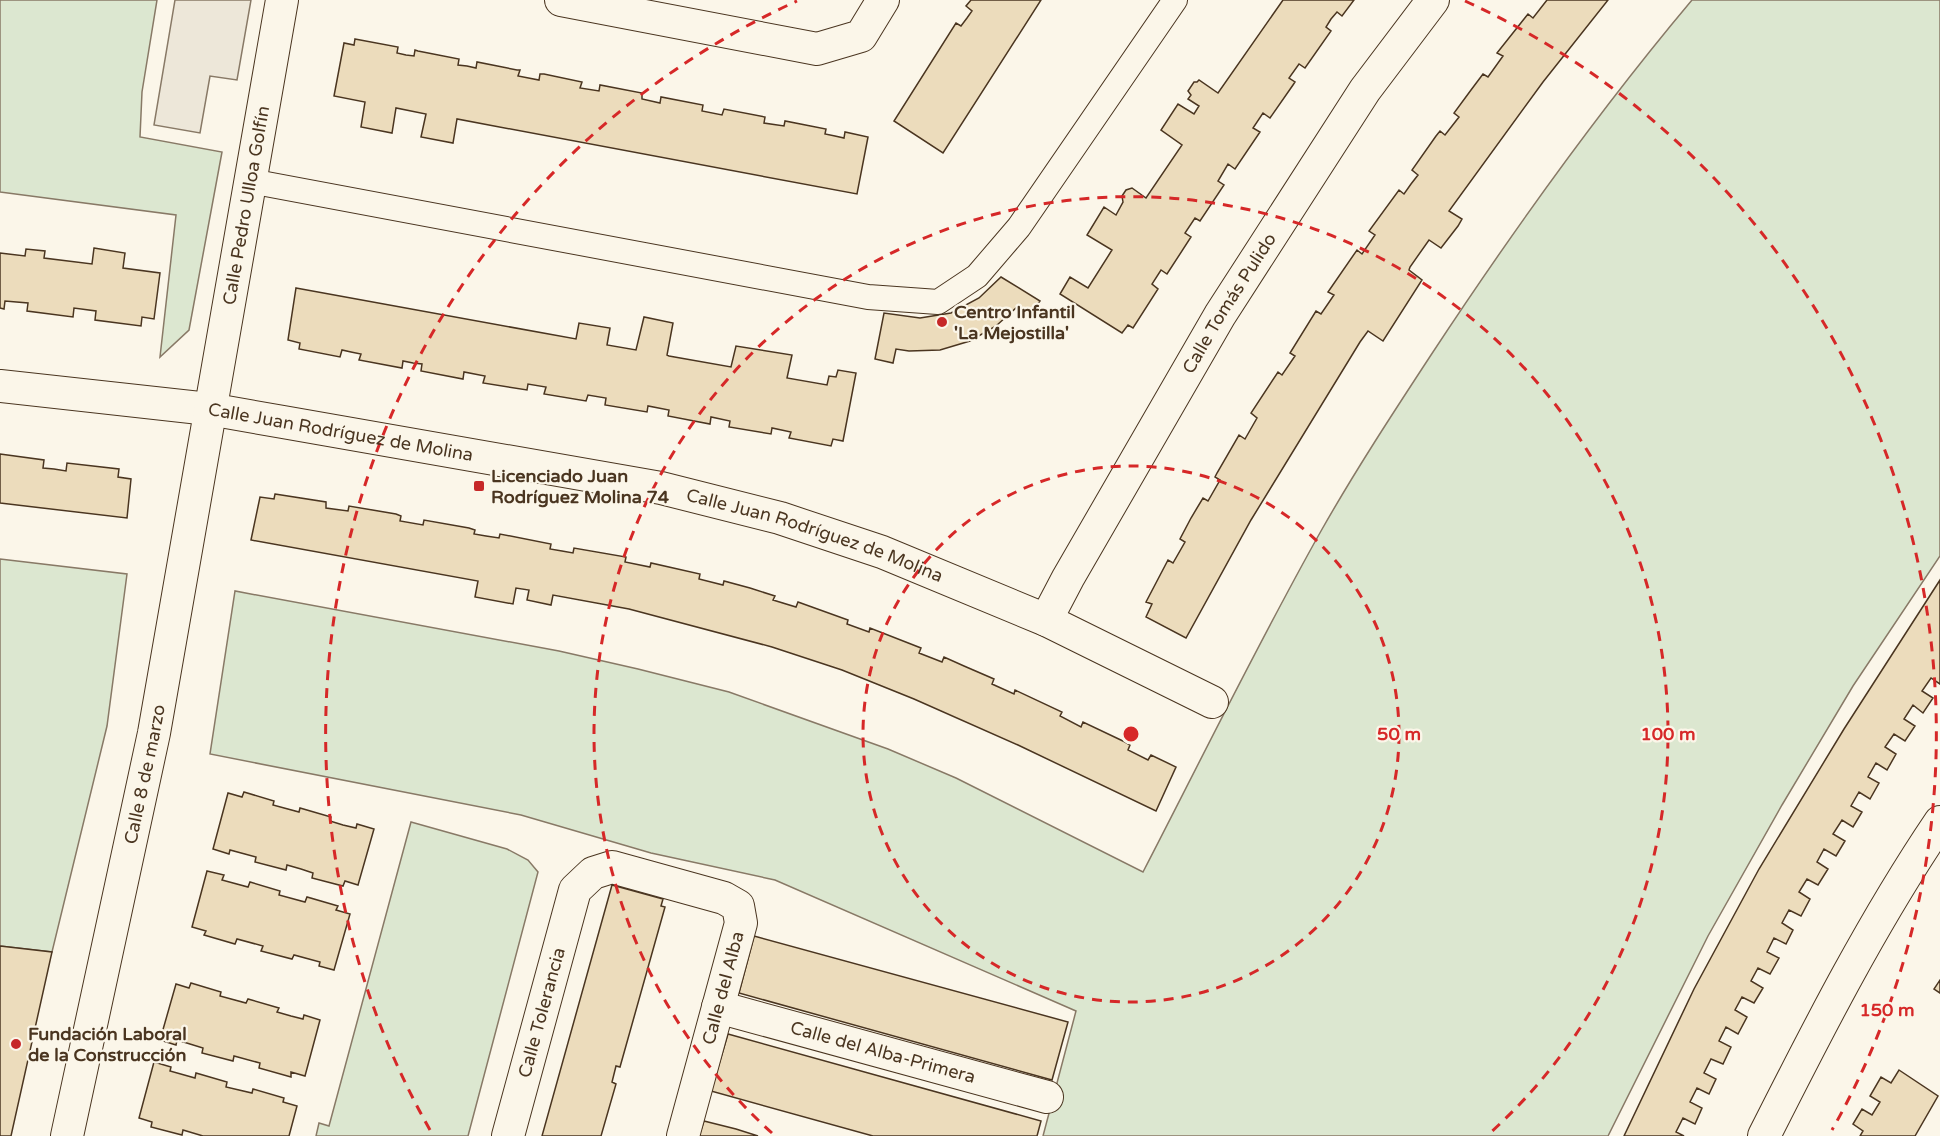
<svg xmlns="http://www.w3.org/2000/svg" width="1940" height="1136" font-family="'Varela Round',sans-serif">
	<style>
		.green { fill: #dce7d0; stroke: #887966; stroke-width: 1.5 }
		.parking { fill: #ede7d9; stroke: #887966; stroke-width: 1.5 }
		.building { fill: #ecdcbc; stroke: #4a3520; stroke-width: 1.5 }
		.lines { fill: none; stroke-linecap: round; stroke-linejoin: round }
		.pedestrian-casing { stroke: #4a3520; stroke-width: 26 }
		.minor-casing { stroke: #4a3520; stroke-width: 34 }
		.pedestrian { stroke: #fbf6e9; stroke-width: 24 }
		.minor { stroke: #fbf6e9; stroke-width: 32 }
		.ring { fill: none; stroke: #d62828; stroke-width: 3; stroke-dasharray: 10 8 }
		.poi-dot { fill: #c62828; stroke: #fbf6e9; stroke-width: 2 }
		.labels { text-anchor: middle; stroke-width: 4.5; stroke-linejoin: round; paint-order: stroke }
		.street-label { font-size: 18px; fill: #4a3520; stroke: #fbf6e9 }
		.poi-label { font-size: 18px; font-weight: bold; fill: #4a3520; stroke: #fbf6e9; text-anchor: start }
		.centre { fill: #d62828; stroke: #fbf6e9; stroke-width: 3 }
		.ring-label { font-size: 18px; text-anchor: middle; font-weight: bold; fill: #d62828; stroke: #fbf6e9; stroke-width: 4.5; stroke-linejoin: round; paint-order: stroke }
	</style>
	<rect width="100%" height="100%" fill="#fbf6e9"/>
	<!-- green -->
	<path class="green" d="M 0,0 L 157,0 L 142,92 L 140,137 L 222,152 L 189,330 L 160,357 L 176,215 L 0,192 Z
		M 1692,0 L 1940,0 L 1940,556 L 1853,686 L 1782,805 L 1708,936 L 1608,1136 L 1043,1136 L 1076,1011 L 775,880 L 651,853 L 521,815 L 210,754 L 235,591 L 559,651 L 638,669 L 729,692 L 888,749 L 956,778 L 1143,872 C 1202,758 1258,643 1321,531 C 1355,471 1393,413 1431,355 C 1512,232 1597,113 1692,0 Z
		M 0,559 L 127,574 L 107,726 L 52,952 L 0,946 Z
		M 411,822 L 507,849 L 528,860 L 538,872 L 468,1136 L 316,1136 L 319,1123 L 329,1126 Z"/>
	<!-- parking -->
	<path class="parking" d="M 175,0 L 251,0 L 237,80 L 210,76 L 200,133 L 154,125 Z"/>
	<!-- building -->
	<path class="building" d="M 971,0 L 1041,0 L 943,153 L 894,121 L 956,23 L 961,26 L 967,18 L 972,11 L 966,6 Z
		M 1283,0 L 1354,0 L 1342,16 L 1337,12 L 1331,19 L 1326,27 L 1331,31 L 1305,68 L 1299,64 L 1289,78 L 1295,82 L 1293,85 L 1270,118 L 1263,113 L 1253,128 L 1260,132 L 1235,169 L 1228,164 L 1218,181 L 1224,185 L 1200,221 L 1195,218 L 1185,233 L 1191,237 L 1167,274 L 1161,270 L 1152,284 L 1158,289 L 1133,328 L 1128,325 L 1122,333 L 1060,294 L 1070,277 L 1088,288 L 1112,250 L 1087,235 L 1104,207 L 1116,215 L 1123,202 L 1122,196 L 1126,190 L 1132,188 L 1146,198 L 1182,145 L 1161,130 L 1178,104 L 1194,114 L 1199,106 L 1188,99 L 1191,95 L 1188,91 L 1194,82 L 1197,82 L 1199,80 L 1218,93 Z
		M 1547,0 L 1608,0 L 1543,82 L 1449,211 L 1462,219 L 1458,226 L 1441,248 L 1429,240 L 1410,267 L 1409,270 L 1422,280 L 1383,341 L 1368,331 L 1360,342 L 1251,520 L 1186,638 L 1146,617 L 1152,604 L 1146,602 L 1168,560 L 1173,563 L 1185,542 L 1180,539 L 1191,518 L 1203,498 L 1208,501 L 1220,480 L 1215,477 L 1217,473 L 1239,435 L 1245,439 L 1257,418 L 1251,413 L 1278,372 L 1282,375 L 1295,356 L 1290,353 L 1316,311 L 1321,314 L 1334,295 L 1328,292 L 1357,250 L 1362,254 L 1375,235 L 1369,231 L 1399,190 L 1404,194 L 1411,184 L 1418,175 L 1412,170 L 1436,136 L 1440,131 L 1445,135 L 1459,117 L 1454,113 L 1471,90 L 1483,74 L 1488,77 L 1503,56 L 1497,53 L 1528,14 L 1533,18 Z
		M 355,39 L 398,47 L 397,53 L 406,55 L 414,56 L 415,50 L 418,51 L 459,59 L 458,65 L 467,66 L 476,68 L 477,62 L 517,70 L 520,70 L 518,76 L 539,80 L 540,74 L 544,74 L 582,82 L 580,88 L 599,91 L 600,85 L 642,93 L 642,99 L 660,103 L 661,97 L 703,105 L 702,111 L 722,115 L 724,109 L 765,117 L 764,123 L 784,126 L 785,121 L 826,129 L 825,134 L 835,136 L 844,138 L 845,132 L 868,137 L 857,194 L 457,119 L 453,143 L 421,137 L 426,114 L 396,108 L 392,133 L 361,127 L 365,102 L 334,96 L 344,43 L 354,45 Z
		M 94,248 L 125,253 L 123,268 L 160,273 L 154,319 L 142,317 L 141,326 L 95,320 L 96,311 L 74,308 L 73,317 L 27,311 L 28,303 L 5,301 L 4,309 L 0,308 L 0,253 L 25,256 L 26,249 L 45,251 L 44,258 L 92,264 Z
		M 1001,277 L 1040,301 L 1029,315 L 1016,308 L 996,326 L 970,341 L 940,350 L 909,351 L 896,349 L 893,363 L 875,359 L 884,313 L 920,318 L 951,313 L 979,298 Z
		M 296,288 L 576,339 L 579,323 L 610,328 L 607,345 L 636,350 L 644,317 L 673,323 L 667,355 L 669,356 L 731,367 L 736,346 L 792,355 L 787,378 L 827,385 L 829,376 L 836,377 L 838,370 L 856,373 L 843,441 L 833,439 L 831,446 L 789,438 L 791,432 L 772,428 L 771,434 L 729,427 L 730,421 L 711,417 L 710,424 L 668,416 L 669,410 L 648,406 L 647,412 L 605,405 L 606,398 L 588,395 L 586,401 L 544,394 L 546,387 L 528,384 L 527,390 L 483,383 L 485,376 L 464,372 L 463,379 L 421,371 L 422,364 L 413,363 L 403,361 L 402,368 L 359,360 L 361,354 L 351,352 L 342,350 L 340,357 L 299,349 L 300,343 L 288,340 Z
		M 0,454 L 44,460 L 43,468 L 54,469 L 66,471 L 67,463 L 119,469 L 118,477 L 131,479 L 127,518 L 0,503 Z
		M 275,494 L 326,502 L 326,508 L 348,511 L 349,506 L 396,514 L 401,516 L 400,521 L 423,525 L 424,520 L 469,528 L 475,530 L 474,534 L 486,536 L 499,538 L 500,534 L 551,544 L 550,549 L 562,551 L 573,553 L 574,548 L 626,557 L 625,562 L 650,567 L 651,563 L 700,574 L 699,579 L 723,585 L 724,581 L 750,588 L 775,596 L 773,600 L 796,607 L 798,602 L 848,620 L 847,624 L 869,632 L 870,628 L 921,648 L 919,653 L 942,662 L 944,657 L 964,666 L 994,679 L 992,684 L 1014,694 L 1015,690 L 1062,712 L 1060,716 L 1081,727 L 1083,722 L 1125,742 L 1130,745 L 1128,750 L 1148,760 L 1151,755 L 1176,767 L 1156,811 L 1018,745 L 914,699 L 842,670 L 772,647 L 629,609 L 553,595 L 551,605 L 527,600 L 529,590 L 516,588 L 513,604 L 475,597 L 478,581 L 251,540 L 260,497 L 274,499 Z
		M 1940,580 L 1940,684 L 1931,678 L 1922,691 L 1933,698 L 1923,713 L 1913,705 L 1904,719 L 1915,726 L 1905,741 L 1894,734 L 1885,747 L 1896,754 L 1887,770 L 1876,763 L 1868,777 L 1879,783 L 1870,799 L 1859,792 L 1851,806 L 1862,812 L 1853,827 L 1842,820 L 1833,834 L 1845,841 L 1836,856 L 1824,849 L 1817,862 L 1828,869 L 1818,885 L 1807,879 L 1799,892 L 1810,899 L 1801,916 L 1789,910 L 1782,923 L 1793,930 L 1786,944 L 1774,938 L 1767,952 L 1779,958 L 1770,974 L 1758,968 L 1751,981 L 1763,988 L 1754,1003 L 1742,997 L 1735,1010 L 1747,1017 L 1738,1034 L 1726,1027 L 1719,1041 L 1731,1047 L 1723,1064 L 1711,1059 L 1704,1073 L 1716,1079 L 1709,1094 L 1697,1088 L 1690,1102 L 1702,1108 L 1695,1124 L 1683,1118 L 1676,1132 L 1684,1136 L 1624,1136 L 1694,989 L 1759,869 L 1844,729 Z
		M 244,792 L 274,801 L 273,805 L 299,812 L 300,808 L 331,817 L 330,821 L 343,825 L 356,828 L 357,824 L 374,829 L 358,885 L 345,881 L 343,886 L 312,878 L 313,873 L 301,869 L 287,865 L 286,870 L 255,862 L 256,857 L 230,850 L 229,854 L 213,849 L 228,793 L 242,797 Z
		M 207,871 L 224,875 L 222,880 L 248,887 L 250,882 L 280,891 L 279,895 L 305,902 L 307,897 L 338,906 L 336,910 L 350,914 L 334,970 L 319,966 L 320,962 L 294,955 L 292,959 L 261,951 L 263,946 L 237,939 L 235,944 L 204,935 L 206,931 L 192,927 Z
		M 612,885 L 663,899 L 661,906 L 665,907 L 620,1067 L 616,1066 L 612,1082 L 616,1084 L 601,1136 L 542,1136 Z
		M 754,936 L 1068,1022 L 1052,1080 L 739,993 Z
		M 0,946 L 52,952 L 11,1136 L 0,1136 Z
		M 1940,980 L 1940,993 L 1934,989 Z
		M 191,983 L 221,992 L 220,996 L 246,1003 L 248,999 L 279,1008 L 277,1012 L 291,1016 L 303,1019 L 304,1015 L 320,1020 L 305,1076 L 291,1072 L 291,1077 L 259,1068 L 260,1063 L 234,1056 L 233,1061 L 202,1053 L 203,1048 L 177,1040 L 176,1045 L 160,1040 L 176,984 L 189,988 Z
		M 728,1034 L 1041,1121 L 1037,1136 L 873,1136 L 711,1091 Z
		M 154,1062 L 171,1067 L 170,1071 L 195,1078 L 196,1073 L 227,1082 L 226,1087 L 252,1093 L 253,1089 L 284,1098 L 283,1102 L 297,1106 L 289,1136 L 203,1136 L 183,1130 L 182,1135 L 151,1127 L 152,1122 L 139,1118 Z
		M 1899,1070 L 1938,1096 L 1915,1136 L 1860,1136 L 1863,1131 L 1853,1124 L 1862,1109 L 1872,1115 L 1880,1102 L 1870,1096 L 1881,1077 L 1891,1083 Z
		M 704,1121 L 736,1129 L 758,1136 L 699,1136 Z"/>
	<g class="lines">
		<defs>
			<path id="pedestrian" d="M 250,181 L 868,297 L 938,302 L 977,276 L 1019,227 L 1175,0"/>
			<g id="minor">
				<path d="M 561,0 L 817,49 L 861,36 L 883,0"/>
				<path id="s1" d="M 0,386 L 209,409 L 283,422 L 661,488 L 780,518 L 882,552 L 1046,620 L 1212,702"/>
				<path id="s2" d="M 1046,620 L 1068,578 L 1220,315 L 1365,90 L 1433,0"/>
				<path id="s3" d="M 718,1007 L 1047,1097"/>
				<path id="s4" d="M 67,1136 L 154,733 L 282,0"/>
				<path id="s5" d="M 508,1136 L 575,890 L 593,873 L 612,867 L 724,898 L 738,906 L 741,923 L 683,1136"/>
				<path d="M 1764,1136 C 1818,1029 1873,921 1940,822"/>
			</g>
		</defs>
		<!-- pedestrian casing -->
		<use href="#pedestrian" class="pedestrian-casing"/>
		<!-- minor casing -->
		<use href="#minor" class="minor-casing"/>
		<!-- pedestrian -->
		<use href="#pedestrian" class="pedestrian"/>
		<!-- minor -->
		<use href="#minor" class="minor"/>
	</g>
	<!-- distance rings -->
	<g class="ring">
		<circle cx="1131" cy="734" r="268"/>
		<path d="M772 1133A537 537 0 1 1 1490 1133"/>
		<path d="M430 1130A805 805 0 0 1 797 1M1465 1A805 805 0 0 1 1832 1130"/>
	</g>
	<!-- markers -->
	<g class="poi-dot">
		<circle cx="942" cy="322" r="6"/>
		<rect x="473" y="480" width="12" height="12" rx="3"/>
		<circle cx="16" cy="1044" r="6"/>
	</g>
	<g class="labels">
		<!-- street labels -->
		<g class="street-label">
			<text dy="6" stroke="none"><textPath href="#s4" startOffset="948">Calle Pedro Ulloa Golfín</textPath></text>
			<text dy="6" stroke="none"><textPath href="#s2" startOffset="366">Calle Tomás Pulido</textPath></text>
			<text dy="6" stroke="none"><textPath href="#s1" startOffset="344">Calle Juan Rodríguez de Molina</textPath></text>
			<text dy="6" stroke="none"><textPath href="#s1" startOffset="830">Calle Juan Rodríguez de Molina</textPath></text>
			<text dy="6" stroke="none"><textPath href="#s4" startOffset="370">Calle 8 de marzo</textPath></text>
			<text transform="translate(723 988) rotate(-75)" y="6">Calle del Alba</text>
			<text dy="6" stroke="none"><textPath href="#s5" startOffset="128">Calle Tolerancia</textPath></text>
			<text dy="6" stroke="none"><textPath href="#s3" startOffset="171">Calle del Alba-Primera</textPath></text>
		</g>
		<!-- poi labels -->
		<g class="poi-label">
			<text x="954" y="318">Centro Infantil<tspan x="954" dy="21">'La Mejostilla'</tspan></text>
			<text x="491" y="482">Licenciado Juan<tspan x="491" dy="21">Rodríguez Molina 74</tspan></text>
			<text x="28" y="1040">Fundación Laboral<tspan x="28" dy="21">de la Construcción</tspan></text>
		</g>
	</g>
	<circle cx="1131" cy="734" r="9" class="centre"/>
	<g class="ring-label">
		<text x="1399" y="740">50 m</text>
		<text x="1668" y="740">100 m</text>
		<text x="1887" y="1016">150 m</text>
	</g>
</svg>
